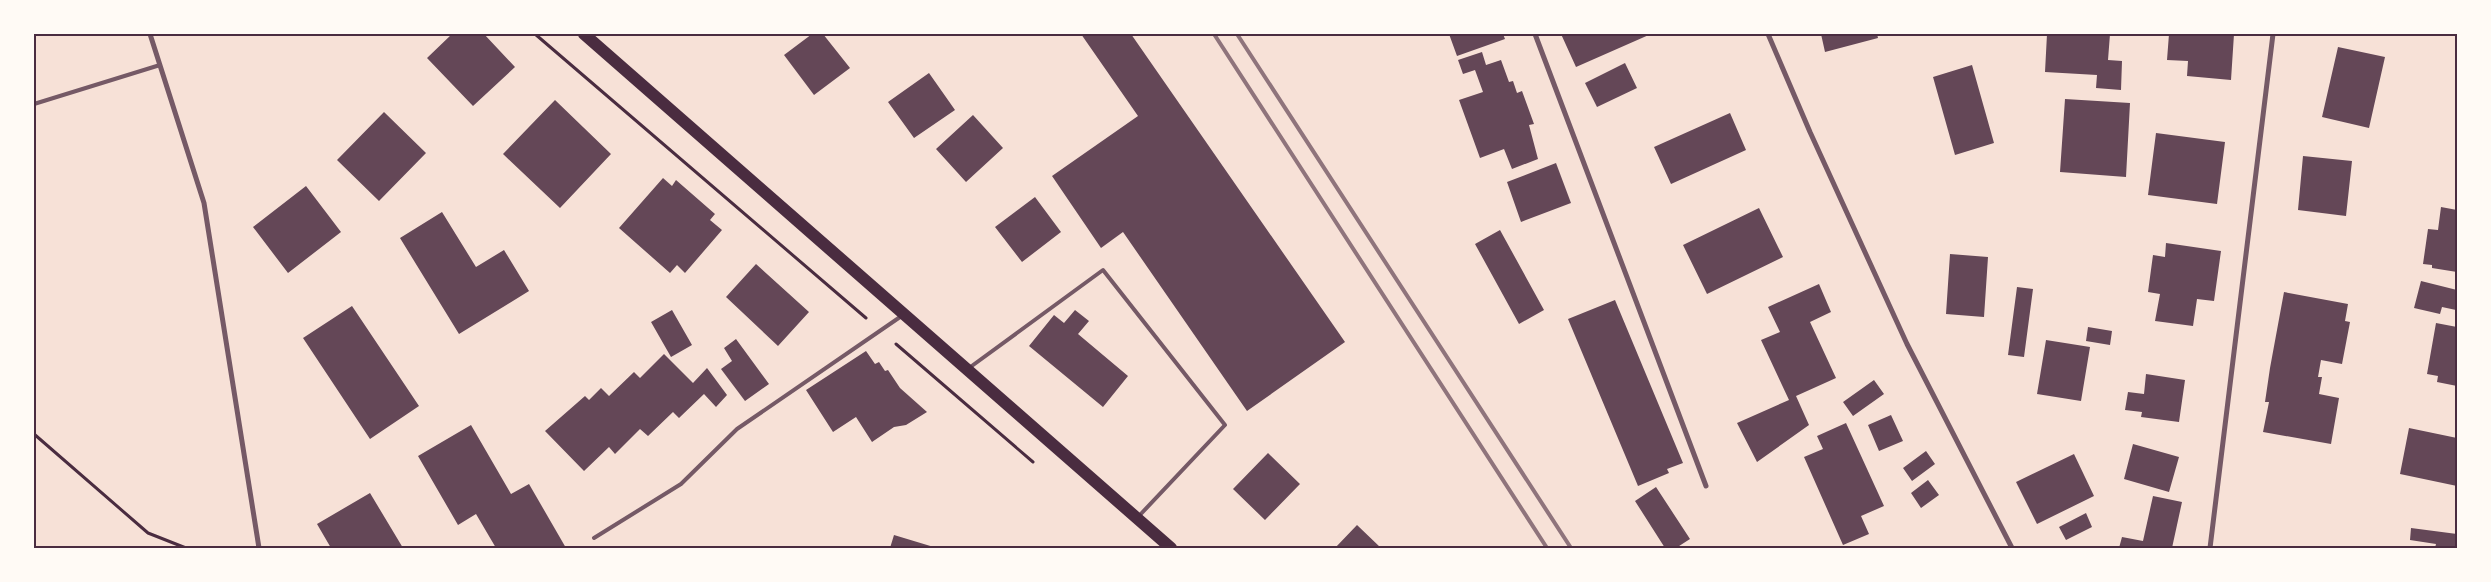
<svg xmlns="http://www.w3.org/2000/svg" width="2491" height="582" font-family="Barlow,sans-serif">
	<style>
		.building { fill: #644757 }
		.lines { fill: none; stroke-linecap: round; stroke-linejoin: round }
		.path { stroke: #4a2c40; stroke-width: 3 }
		.service { stroke: #755966; stroke-width: 4 }
		.minor { stroke: #755966; stroke-width: 5 }
		.primary { stroke: #4a2c40; stroke-width: 12 }
		.rail { stroke: #8f747c; stroke-width: 4 }
		.neatline { fill: none; stroke: #4a2c40; stroke-width: 2 }
	</style>
	<rect width="100%" height="100%" fill="#f7e1d7"/>
	<!-- building -->
	<path class="building" d="M 452,34 L 484,34 L 515,67 L 473,106 L 427,58 Z
		M 812,34 L 823,34 L 850,68 L 814,95 L 784,55 Z
		M 1081,34 L 1131,34 L 1345,342 L 1247,411 L 1123,232 L 1101,248 L 1052,176 L 1138,116 Z
		M 1449,34 L 1503,34 L 1505,39 L 1457,56 Z
		M 1561,34 L 1651,34 L 1576,67 Z
		M 1821,34 L 1877,34 L 1878,38 L 1825,52 Z
		M 2047,34 L 2110,34 L 2108,60 L 2122,61 L 2121,90 L 2096,88 L 2097,75 L 2045,72 Z
		M 2169,34 L 2234,34 L 2231,80 L 2187,76 L 2188,61 L 2167,60 Z
		M 2338,47 L 2385,57 L 2369,128 L 2322,117 Z
		M 1482,52 L 1486,65 L 1501,60 L 1509,82 L 1513,81 L 1517,93 L 1522,91 L 1534,124 L 1529,125 L 1538,159 L 1512,169 L 1504,149 L 1480,158 L 1459,100 L 1483,92 L 1475,70 L 1463,74 L 1458,60 Z
		M 1625,63 L 1637,88 L 1597,107 L 1585,83 Z
		M 1972,65 L 1994,143 L 1955,155 L 1933,77 Z
		M 929,73 L 955,110 L 914,138 L 888,102 Z
		M 2065,99 L 2130,103 L 2126,177 L 2060,172 Z
		M 555,100 L 611,154 L 560,208 L 503,154 Z
		M 384,112 L 426,153 L 379,201 L 337,160 Z
		M 1730,113 L 1746,150 L 1671,184 L 1654,147 Z
		M 973,115 L 1003,148 L 966,182 L 936,149 Z
		M 2156,133 L 2225,142 L 2217,204 L 2148,195 Z
		M 2303,156 L 2352,161 L 2346,216 L 2298,210 Z
		M 1556,163 L 1571,203 L 1521,222 L 1507,182 Z
		M 663,178 L 672,186 L 676,180 L 715,214 L 710,220 L 722,230 L 685,273 L 677,265 L 670,273 L 619,228 Z
		M 306,186 L 341,232 L 288,273 L 253,227 Z
		M 1035,197 L 1061,232 L 1022,262 L 995,227 Z
		M 2441,207 L 2457,210 L 2457,272 L 2432,268 L 2432,265 L 2423,264 L 2428,229 L 2438,230 Z
		M 1759,208 L 1783,257 L 1707,294 L 1683,245 Z
		M 442,212 L 476,267 L 504,250 L 529,291 L 459,334 L 400,238 Z
		M 1500,230 L 1544,310 L 1519,324 L 1475,244 Z
		M 2166,243 L 2221,251 L 2214,301 L 2197,299 L 2193,326 L 2155,321 L 2160,294 L 2148,292 L 2153,255 L 2165,257 Z
		M 1950,254 L 1988,257 L 1984,317 L 1946,314 Z
		M 756,264 L 809,312 L 778,346 L 726,297 Z
		M 2421,281 L 2457,290 L 2456,310 L 2442,307 L 2440,314 L 2414,308 Z
		M 1819,284 L 1831,312 L 1810,322 L 1836,378 L 1796,396 L 1809,425 L 1757,462 L 1737,423 L 1789,400 L 1761,340 L 1780,332 L 1768,307 Z
		M 2017,287 L 2033,289 L 2024,357 L 2008,355 Z
		M 2284,292 L 2348,304 L 2345,321 L 2350,322 L 2342,364 L 2321,360 L 2318,377 L 2322,377 L 2319,394 L 2339,398 L 2331,444 L 2263,432 L 2269,402 L 2265,402 L 2270,368 Z
		M 1615,300 L 1683,463 L 1667,469 L 1669,473 L 1638,486 L 1568,319 Z
		M 352,306 L 419,406 L 370,439 L 303,338 Z
		M 672,310 L 692,345 L 671,357 L 651,322 Z
		M 1075,310 L 1089,321 L 1078,334 L 1128,376 L 1103,407 L 1029,346 L 1054,315 L 1064,323 Z
		M 2436,323 L 2457,327 L 2457,386 L 2437,382 L 2438,376 L 2427,374 Z
		M 2088,327 L 2112,331 L 2110,345 L 2086,341 Z
		M 736,339 L 769,384 L 745,401 L 721,369 L 732,361 L 724,348 Z
		M 2046,340 L 2090,347 L 2081,401 L 2037,394 Z
		M 866,351 L 875,364 L 879,362 L 885,371 L 888,370 L 900,388 L 927,412 L 906,425 L 894,427 L 872,442 L 856,417 L 833,432 L 806,390 Z
		M 664,354 L 693,383 L 707,368 L 727,395 L 716,407 L 704,394 L 679,418 L 673,412 L 648,436 L 640,429 L 615,454 L 609,447 L 584,471 L 545,431 L 585,396 L 589,400 L 601,388 L 609,396 L 634,372 L 640,378 Z
		M 2146,374 L 2185,380 L 2179,422 L 2141,417 L 2142,412 L 2125,410 L 2128,392 L 2144,394 Z
		M 1874,380 L 1884,394 L 1853,416 L 1843,402 Z
		M 1891,415 L 1903,441 L 1879,451 L 1868,425 Z
		M 1846,423 L 1884,506 L 1861,516 L 1869,534 L 1843,545 L 1804,457 L 1823,449 L 1817,436 Z
		M 471,425 L 511,494 L 529,484 L 566,548 L 496,548 L 476,514 L 458,525 L 418,456 Z
		M 2409,428 L 2457,438 L 2457,486 L 2400,474 Z
		M 2133,444 L 2179,457 L 2169,492 L 2124,479 Z
		M 1926,451 L 1935,464 L 1912,481 L 1903,468 Z
		M 1268,453 L 1300,484 L 1265,520 L 1233,489 Z
		M 2074,454 L 2094,496 L 2037,524 L 2016,482 Z
		M 1928,480 L 1939,495 L 1921,508 L 1911,493 Z
		M 1656,487 L 1690,539 L 1676,548 L 1665,548 L 1635,501 Z
		M 370,493 L 403,548 L 331,548 L 317,524 Z
		M 2153,496 L 2182,502 L 2172,548 L 2119,548 L 2122,537 L 2143,541 Z
		M 2086,513 L 2092,527 L 2066,540 L 2059,527 Z
		M 1357,525 L 1381,548 L 1335,548 Z
		M 2411,528 L 2457,534 L 2457,548 L 2435,548 L 2436,544 L 2410,540 Z
		M 894,535 L 937,548 L 890,548 Z"/>
	<g class="lines">
		<!-- path -->
		<path class="path" d="M 535,34 L 866,318
			M 896,344 L 1033,462
			M 34,434 L 148,533 L 186,548"/>
		<!-- service -->
		<path class="service" d="M 34,104 L 160,65
			M 969,368 L 1103,270 L 1225,425 L 1138,517
			M 594,538 L 681,484 L 737,429 L 903,315"/>
		<!-- minor -->
		<path class="minor" d="M 150,34 L 204,203 L 259,548
			M 1535,34 L 1706,486
			M 1768,34 L 1810,132 L 1907,344 L 2012,548
			M 2210,548 L 2273,34"/>
		<!-- primary -->
		<path class="primary" d="M 584,34 L 1171,548"/>
		<!-- rail -->
		<path class="rail" d="M 1214,34 L 1547,548
			M 1237,34 L 1571,548"/>
	</g>
	<!-- border -->
	<rect width="2491" height="582" fill="none" stroke="#fffaf5" stroke-width="70"/>
	<rect x="35" y="35" width="2421" height="512" class="neatline"/>
</svg>
